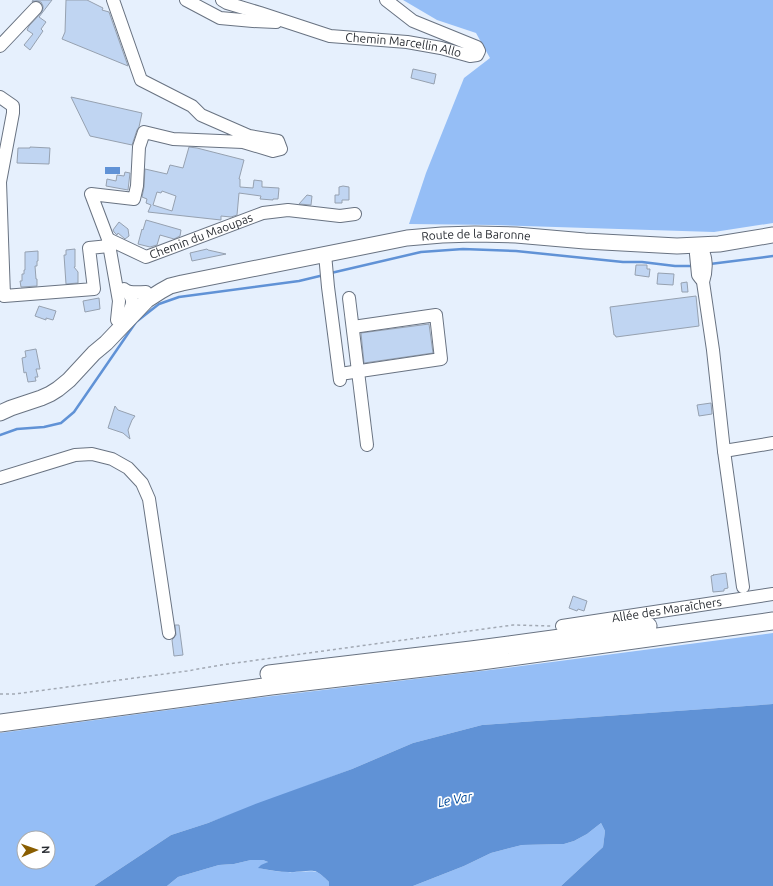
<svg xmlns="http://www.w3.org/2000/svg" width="773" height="886" font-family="Ubuntu,sans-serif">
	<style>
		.green { fill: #95bef6; fill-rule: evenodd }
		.water { fill: #6092d6 }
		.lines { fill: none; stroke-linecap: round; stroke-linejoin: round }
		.stream { stroke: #6092d6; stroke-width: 2.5 }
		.building { fill: #c0d5f2; stroke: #96a1b0; fill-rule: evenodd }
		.minor-casing { stroke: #697382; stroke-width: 14 }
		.major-casing { stroke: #697382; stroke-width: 17 }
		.highway-casing { stroke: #697382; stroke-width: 19 }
		.path { stroke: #a2a9b4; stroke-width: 1.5; stroke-dasharray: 3 3; stroke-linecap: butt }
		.minor { stroke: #fff; stroke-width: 12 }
		.major { stroke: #fff; stroke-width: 15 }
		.highway { stroke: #fff; stroke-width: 17 }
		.labels { text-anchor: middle; stroke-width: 3.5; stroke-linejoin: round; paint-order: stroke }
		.street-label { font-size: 12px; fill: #282c32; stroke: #fff }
		.water-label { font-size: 13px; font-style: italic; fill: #004999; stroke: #fff }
	</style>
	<rect width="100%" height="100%" fill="#e6f0fd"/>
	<!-- green -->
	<path class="green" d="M 403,0 L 773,0 L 773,223 L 714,232 L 495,225 L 409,224 L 426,173 L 464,78 L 490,58 L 476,33 L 437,20 Z
		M 773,633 L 773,704 L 482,725 L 413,743 L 352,769 L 208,823 L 171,835 L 94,886 L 0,886 L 0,733 L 256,698 L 490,670 ZM 24,838 L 48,838 L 48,862 L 24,862 Z
		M 601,823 L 605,831 L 603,847 L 561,886 L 413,886 L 464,866 L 491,853 L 522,845 L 564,844 L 574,841 L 587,834 Z
		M 251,860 L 263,860 L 268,862 L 259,868 C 268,870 278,872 288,872 C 296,873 310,870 317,872 C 321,874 326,879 329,882 L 329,886 L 167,886 L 178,877 L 219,865 L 234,864 Z"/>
	<!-- water -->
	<path class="water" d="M 105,167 L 120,167 L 120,174 L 105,174 Z
		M 773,704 L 773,886 L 561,886 L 603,847 L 605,831 L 601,823 L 587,834 L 574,841 L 564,844 L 522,845 L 491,853 L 464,866 L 413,886 L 329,886 L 329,882 C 326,879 321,874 317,872 C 311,869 297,873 289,872 C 279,872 269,870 258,868 L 261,865 L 268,862 L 263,860 L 251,860 L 234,864 L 219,865 L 178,877 L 167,886 L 94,886 L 171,835 L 208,823 L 258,803 L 352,769 L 413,743 L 482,725 Z"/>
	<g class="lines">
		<!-- stream -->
		<path class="stream" d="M 710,264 L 773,256
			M 331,273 L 421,252 L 463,249 L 516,251 L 623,262 L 642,262 L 675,266 L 693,266
			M 0,435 L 17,429 L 44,427 L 61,423 L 74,412 L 136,322 L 159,304 L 179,297 L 299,281 L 324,275"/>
	</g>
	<!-- building -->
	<path class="building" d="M 33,0 L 52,0 L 39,17 L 46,22 L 41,29 L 43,31 L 30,50 L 24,45 L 33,34 L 27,30 L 29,26 L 41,13 L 43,9 L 43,6 L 41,2 L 37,1 L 32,2 Z
		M 66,0 L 87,0 L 103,8 L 102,10 L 109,12 L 128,66 L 62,39 L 65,32 Z
		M 413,69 L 436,74 L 434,84 L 411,78 Z
		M 71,97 L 142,113 L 139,127 L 137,130 L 132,145 L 90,136 Z
		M 30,147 L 50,148 L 49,164 L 17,163 L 18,148 L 30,148 Z
		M 189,147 L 197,148 L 244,160 L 239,179 L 240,179 L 240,187 L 253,188 L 254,180 L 262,181 L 262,187 L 279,188 L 278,199 L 273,199 L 273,200 L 260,199 L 261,196 L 239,193 L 237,215 L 231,217 L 221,216 L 221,220 L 148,212 L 151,205 L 146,203 L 147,199 L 142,197 L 144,187 L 145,169 L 167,174 L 170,165 L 183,168 ZM 162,191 L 176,196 L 172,211 L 153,205 L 157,192 L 161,193 Z
		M 125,172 L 130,173 L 128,190 L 106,186 L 107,179 L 116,181 L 117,175 L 124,176 Z
		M 343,186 L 349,187 L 349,200 L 342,200 L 342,203 L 335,203 L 335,195 L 339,195 L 339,187 Z
		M 307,195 L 312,196 L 311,205 L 299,204 Z
		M 146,220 L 181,230 L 180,236 L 174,239 L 160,235 L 157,245 L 150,247 L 138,244 L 142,229 L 143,230 Z
		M 119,222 L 128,229 L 129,236 L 125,239 L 118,233 L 117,235 L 114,232 L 113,230 Z
		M 75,249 L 75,267 L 74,267 L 78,272 L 78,283 L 66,284 L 64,255 L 66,255 L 66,250 Z
		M 207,249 L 208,250 L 226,254 L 192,261 L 190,253 Z
		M 38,251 L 38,261 L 37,261 L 37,266 L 35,266 L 36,279 L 37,279 L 37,286 L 21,287 L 20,281 L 22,281 L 22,274 L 24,274 L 24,270 L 25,270 L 25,252 Z
		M 636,265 L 647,265 L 647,269 L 650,269 L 649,277 L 635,275 Z
		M 658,273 L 674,274 L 673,285 L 657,284 Z
		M 687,282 L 688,292 L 682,292 L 681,283 Z
		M 696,296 L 699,326 L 616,337 L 615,335 L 614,335 L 610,307 Z
		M 99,298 L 100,309 L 85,312 L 83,301 Z
		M 39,306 L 56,311 L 53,320 L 46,318 L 46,320 L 35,316 Z
		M 429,324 L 433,353 L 364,363 L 361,333 Z
		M 36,349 L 40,369 L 36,369 L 38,377 L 35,377 L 36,381 L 28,382 L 26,372 L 24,373 L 22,358 L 26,357 L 25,351 Z
		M 711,403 L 712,414 L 699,416 L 697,405 Z
		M 115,406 L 118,410 L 135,416 L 132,420 L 128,430 L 130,439 L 123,433 L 108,428 Z
		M 726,573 L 728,588 L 724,589 L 724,591 L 713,592 L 711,576 L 714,575 L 713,575 Z
		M 573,596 L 587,601 L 584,611 L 578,609 L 577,611 L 569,608 Z
		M 175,625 L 179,625 L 183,655 L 174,656 L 172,640 L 176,635 Z"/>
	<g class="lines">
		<defs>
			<g id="minor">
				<path d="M 186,0 L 220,18 L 253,21 L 276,22"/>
				<path id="s1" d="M 222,0 L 227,3 L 260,13 L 330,36 L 407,42 L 441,48 L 470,56 L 477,55 L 479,51 L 477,47 L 413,21 L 386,0"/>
				<path d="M 0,46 L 36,8"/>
				<path d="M 0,97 L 13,106 L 13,113 L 0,182"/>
				<path d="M 0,182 L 4,296 L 94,289 L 89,248 L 109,246"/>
				<path d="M 108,239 L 91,194 L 134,199 L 137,186 L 139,147 L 144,132 L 173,139 L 243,142 L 273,151 L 281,149 L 278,141 L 249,136 L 201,115 L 192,106 L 141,80 L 113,0"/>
				<path d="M 700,245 C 707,256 707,270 703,282 L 713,350 L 724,451 L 743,587"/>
				<path d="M 700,245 L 696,254 L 698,275 L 701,279"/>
				<path d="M 325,254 L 328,287 L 340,380"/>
				<path d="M 124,289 C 129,294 139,292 146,292"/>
				<path d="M 349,298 L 367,445"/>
				<path d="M 125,318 C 131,308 137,300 126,291"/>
				<path id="s2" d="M 117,320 L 119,301 L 108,239 L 146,257 L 263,213 L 288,210 L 340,216 L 355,214"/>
				<path d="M 340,374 L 441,359 L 436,315 L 353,327"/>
				<path d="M 724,451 L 773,443"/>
				<path d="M 0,478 L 75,455 L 92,454 L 112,459 L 128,468 L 142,483 L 149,499 L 169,633"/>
				<path id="s3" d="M 562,626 L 773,594"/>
			</g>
			<g id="major">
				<path id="s4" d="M 0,413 L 11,408 L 41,398 L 50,394 L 58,389 L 69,380 L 94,353 L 106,343 L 147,300 L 161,291 L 170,286 L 182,283 L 407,238 L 442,235 L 475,234 L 516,235 L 585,241 L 677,246 L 719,244 L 773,235"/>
			</g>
			<path id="highway" d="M 269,674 L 471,650 L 648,626
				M 0,723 L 271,686 L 474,662 L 773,621"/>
		</defs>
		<!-- minor casing -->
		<use href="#minor" class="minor-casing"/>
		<!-- major casing -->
		<use href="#major" class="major-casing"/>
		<!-- highway casing -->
		<use href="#highway" class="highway-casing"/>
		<!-- path -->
		<path class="path" d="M 0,694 L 15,694 L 187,671 L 221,665 L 513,625 L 552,626"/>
		<!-- minor -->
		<use href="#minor" class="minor"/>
		<!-- major -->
		<use href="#major" class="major"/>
		<!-- highway -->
		<use href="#highway" class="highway"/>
	</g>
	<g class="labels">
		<!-- street labels -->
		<g class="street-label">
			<text dy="4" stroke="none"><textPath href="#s1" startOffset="188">Chemin Marcellin Allo</textPath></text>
			<text dy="4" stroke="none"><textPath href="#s2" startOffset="183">Chemin du Maoupas</textPath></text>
			<text dy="4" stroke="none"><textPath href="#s4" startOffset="527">Route de la Baronne</textPath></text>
			<text dy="4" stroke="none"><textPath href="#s3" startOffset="106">Allée des Maraîchers</textPath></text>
		</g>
		<!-- water labels -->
		<g class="water-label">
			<text transform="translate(455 799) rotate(-11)" y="5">Le Var</text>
		</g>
	</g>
	<!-- north arrow -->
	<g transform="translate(36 850) rotate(88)"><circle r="19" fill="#ffffff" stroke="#a9abad"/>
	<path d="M0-3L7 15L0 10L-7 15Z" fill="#8a5e00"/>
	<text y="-6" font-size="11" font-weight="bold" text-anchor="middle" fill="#282c32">N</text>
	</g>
</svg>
